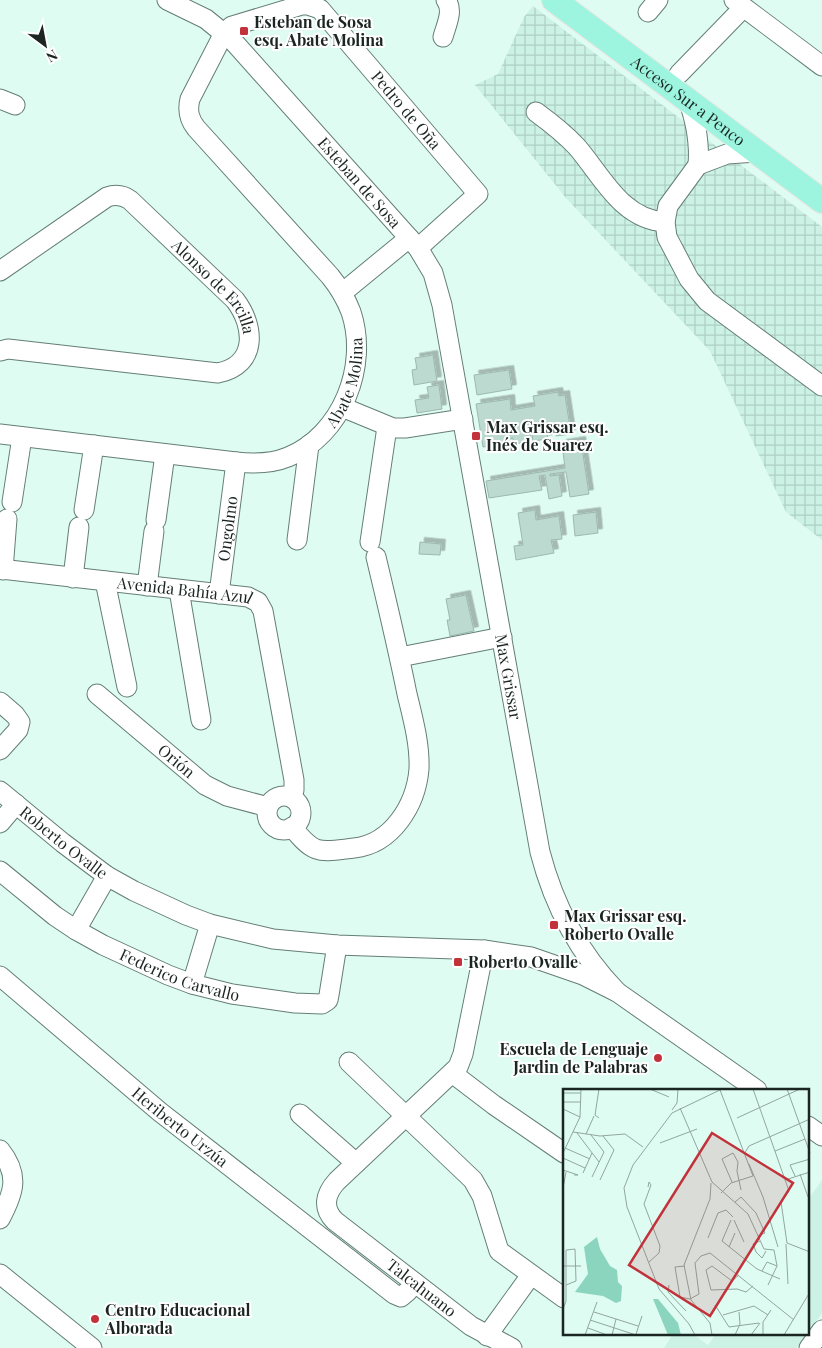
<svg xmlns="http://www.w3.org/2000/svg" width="822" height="1348" font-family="'Playfair Display',serif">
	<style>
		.built { fill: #ccf2e5 }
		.industrial { fill: url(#industrial-grid) }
		.building { fill: #bddad0; stroke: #9db9af; filter: url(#shadow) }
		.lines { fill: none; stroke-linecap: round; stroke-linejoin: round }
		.minor-casing { stroke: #647e76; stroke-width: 21 }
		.major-casing { stroke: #e4e5e5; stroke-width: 26 }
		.minor { stroke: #fff; stroke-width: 19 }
		.major { stroke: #9df5df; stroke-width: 24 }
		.poi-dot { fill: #c2323b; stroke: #fff; stroke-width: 2 }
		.labels { text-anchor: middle; stroke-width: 4; stroke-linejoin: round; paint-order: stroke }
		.poi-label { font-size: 16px; font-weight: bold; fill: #1b2623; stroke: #fff; text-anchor: start }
		.street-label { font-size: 16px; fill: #1b2623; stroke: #fff }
		.inset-road { fill: none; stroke: #91a69f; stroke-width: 1 }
		.view { fill: #c2323b; fill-opacity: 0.15; stroke: #c2323b; stroke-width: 2.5 }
		.inset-edge { fill: none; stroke: #1b2623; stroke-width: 2.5 }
	</style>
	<defs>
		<pattern id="industrial-grid" width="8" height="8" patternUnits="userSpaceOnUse" patternTransform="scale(1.25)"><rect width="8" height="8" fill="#ccf2e5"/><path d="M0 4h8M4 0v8" fill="none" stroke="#afcfc4"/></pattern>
		<filter id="shadow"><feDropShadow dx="4.5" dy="-4.5" stdDeviation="0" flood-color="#0004"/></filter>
	</defs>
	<rect width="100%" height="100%" fill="#dffcf2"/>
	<!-- built -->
	<path class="built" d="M 822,1180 L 822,1313 L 808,1332 L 808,1200 Z
		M 673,1334 L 693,1334 L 708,1345 L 716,1334 L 807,1334 L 796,1348 L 664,1348 Z"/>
	<!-- industrial -->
	<path class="industrial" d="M 533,6 L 822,227 L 822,540 L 786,512 L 710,351 L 566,198 L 475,85 L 498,74 L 524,17 Z"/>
	<!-- building -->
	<path class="building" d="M 433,355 L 437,381 L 414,385 L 412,370 L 417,369 L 415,358 Z
		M 509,370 L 512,389 L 477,395 L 474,375 Z
		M 439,385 L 442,409 L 417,413 L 415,400 L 429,398 L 427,387 Z
		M 558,392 L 559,396 L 565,395 L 571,434 L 556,436 L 556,433 L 547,434 L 548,439 L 533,441 L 532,434 L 526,435 L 527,442 L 513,444 L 513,438 L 508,439 L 508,443 L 483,447 L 476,404 L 510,399 L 511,410 L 535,406 L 533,396 Z
		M 581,441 L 589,494 L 570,497 L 566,472 L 550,474 L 550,476 L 559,475 L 562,496 L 549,499 L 545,475 L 539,476 L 542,490 L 489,498 L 486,481 L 565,468 L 562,444 Z
		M 535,510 L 536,520 L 559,516 L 562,539 L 551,540 L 554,553 L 516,560 L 514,546 L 523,545 L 518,513 Z
		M 596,512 L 598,533 L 575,536 L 573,515 Z
		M 420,542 L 441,544 L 440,555 L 419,554 Z
		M 466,595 L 474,631 L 450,636 L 447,620 L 450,620 L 446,599 Z"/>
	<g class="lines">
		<defs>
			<g id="minor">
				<path id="s1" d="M 167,0 L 206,19 L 233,41 L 418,248 L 433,273 L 442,305 L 540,852 C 554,906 578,952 617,992"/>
				<path d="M 734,0 L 822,66"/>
				<path d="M 648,12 L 658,0"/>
				<path d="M 443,37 C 446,25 454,11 446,0"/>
				<path d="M 679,74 L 743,8"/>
				<path d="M 0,99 L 15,105"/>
				<path d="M 689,102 C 696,123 700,143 698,165"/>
				<path d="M 536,112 C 551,123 565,134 577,147 C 602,176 622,220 665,222"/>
				<path d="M 757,152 L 727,154 L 698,165 L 668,206 L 665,222 L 667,237 L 689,279 L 707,301 L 822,386"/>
				<path id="s2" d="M 0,271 L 107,197 C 116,194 123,195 130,200 L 235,300 C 255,326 258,365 218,373 L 8,349 L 0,351"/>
				<path d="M 342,293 L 409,238"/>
				<path d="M 342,407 L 393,428 L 405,428 L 463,419"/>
				<path id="s3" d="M 0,434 L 236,462 C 254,464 271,464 288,457 C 342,435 369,366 351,312 C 346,299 339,287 330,276 L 196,128 C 189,119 187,111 190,99 L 224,33 L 232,26 L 302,5 L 308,5 L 320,9 L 478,194 L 418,248"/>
				<path d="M 12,502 L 22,437"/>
				<path d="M 84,510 L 94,445"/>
				<path d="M 156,520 L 165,454"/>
				<path d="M 297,540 L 309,445"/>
				<path d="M 370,542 L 387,427"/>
				<path id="s4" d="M 0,569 L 248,597 L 258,602 L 263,611 L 294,780 L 294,790 L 291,797"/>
				<path d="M 3,570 L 7,519"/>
				<path d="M 73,578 L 79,527"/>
				<path d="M 105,581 L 127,687"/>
				<path d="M 147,586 L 154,531"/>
				<path d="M 179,590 L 201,720"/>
				<path id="s5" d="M 219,594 L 236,462"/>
				<path d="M 400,657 L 502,637"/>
				<path id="s6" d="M 97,694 L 205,785 L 227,796 L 268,807"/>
				<path d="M 0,702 L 15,715 L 20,722 L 18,730 L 0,750"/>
				<path id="s7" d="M 0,791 L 63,843 L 107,876 L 134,891 L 186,915 L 210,924 L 273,939 L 337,945 L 484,950 L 531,957 L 583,975 L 617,992 L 757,1090"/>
				<circle cx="284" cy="813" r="17"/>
				<path d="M 0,823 L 16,804"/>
				<path d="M 292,827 C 315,856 320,852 354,848 C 392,844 416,805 419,769 C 420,744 413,719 407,694 C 398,649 387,603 376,557"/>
				<path id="s8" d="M 0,871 L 55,916 L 76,930 L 103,945 L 168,975 L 192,984 L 232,994 L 295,1003 L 322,1004 L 328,1000 L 329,995 L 337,945"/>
				<path d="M 76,930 L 107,876"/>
				<path id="s9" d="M 484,950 L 463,1054 L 458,1067 L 337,1181 C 325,1194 322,1208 335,1221 L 471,1326 L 512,1348"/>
				<path id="s10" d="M 0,976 L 160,1112 L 394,1294 L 401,1297 L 407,1292 L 415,1283"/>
				<path d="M 192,984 L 210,924"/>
				<path d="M 349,1062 L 473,1180 L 482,1196 L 499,1251 L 564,1298"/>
				<path d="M 452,1073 L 494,1105 L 564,1153"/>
				<path d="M 300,1114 L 356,1163"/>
				<path d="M 808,1126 L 822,1136"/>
				<path d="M 0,1150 C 20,1175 14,1193 0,1219"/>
				<path d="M 0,1274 L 92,1348"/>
				<path d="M 487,1336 L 531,1275"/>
				<path d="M 809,1348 L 822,1330"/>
			</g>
			<g id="major">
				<path id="s11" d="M 554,0 L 822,201"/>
			</g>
		</defs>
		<!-- minor casing -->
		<use href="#minor" class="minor-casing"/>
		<!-- major casing -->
		<use href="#major" class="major-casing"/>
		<!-- minor -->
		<use href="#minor" class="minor"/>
		<!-- major -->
		<use href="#major" class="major"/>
	</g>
	<!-- markers -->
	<g class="poi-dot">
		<rect x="239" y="26" width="10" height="10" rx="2.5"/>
		<rect x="471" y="431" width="10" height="10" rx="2.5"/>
		<rect x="549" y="920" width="10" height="10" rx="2.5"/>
		<rect x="453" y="957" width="10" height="10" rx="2.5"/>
		<circle cx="658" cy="1058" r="5"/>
		<circle cx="95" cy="1319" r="5"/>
	</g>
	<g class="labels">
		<!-- poi labels -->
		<g class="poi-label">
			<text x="254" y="28">Esteban de Sosa<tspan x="254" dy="18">esq. Abate Molina</tspan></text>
			<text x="486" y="433">Max Grissar esq.<tspan x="486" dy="18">Inés de Suarez</tspan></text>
			<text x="564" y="922">Max Grissar esq.<tspan x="564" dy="18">Roberto Ovalle</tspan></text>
			<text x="468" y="968">Roberto Ovalle</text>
			<text x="648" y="1055" text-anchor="end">Escuela de Lenguaje<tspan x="648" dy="18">Jardin de Palabras</tspan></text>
			<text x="105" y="1316">Centro Educacional<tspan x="105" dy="18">Alborada</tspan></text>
		</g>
		<!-- street labels -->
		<g class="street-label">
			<text dy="6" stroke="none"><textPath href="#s11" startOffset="168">Acceso Sur a Penco</textPath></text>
			<text dy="6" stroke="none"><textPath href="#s3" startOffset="1045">Pedro de Oña</textPath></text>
			<text dy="6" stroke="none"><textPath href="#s1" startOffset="268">Esteban de Sosa</textPath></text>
			<text dy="6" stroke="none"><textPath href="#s2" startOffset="276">Alonso de Ercilla</textPath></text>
			<text dy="6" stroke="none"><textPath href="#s3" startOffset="390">Abate Molina</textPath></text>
			<text dy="6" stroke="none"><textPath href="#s5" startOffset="66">Ongolmo</textPath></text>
			<text dy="6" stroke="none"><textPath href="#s4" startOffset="186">Avenida Bahía Azul</textPath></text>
			<text dy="6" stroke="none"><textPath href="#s1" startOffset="796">Max Grissar</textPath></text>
			<text dy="6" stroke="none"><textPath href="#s6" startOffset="104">Orión</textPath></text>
			<text dy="6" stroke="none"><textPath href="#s7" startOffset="82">Roberto Ovalle</textPath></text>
			<text dy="6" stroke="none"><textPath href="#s8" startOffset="210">Federico Carvallo</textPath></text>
			<text dy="6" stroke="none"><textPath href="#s10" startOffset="235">Heriberto Urzúa</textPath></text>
			<text dy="6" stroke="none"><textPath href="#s9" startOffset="441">Talcahuano</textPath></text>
		</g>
	</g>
	<!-- overview -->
	<g transform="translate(563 1089)">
		<rect width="246" height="246" fill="#dffcf2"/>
		<path d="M 34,148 L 37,160 L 47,177 L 54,181 L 55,193 L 59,197 L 58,212 L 53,214 L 40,207 L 12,203 L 25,185 L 21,158 ZM 90,210 L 95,210 L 115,234 L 118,246 L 105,246 Z" fill="#8bd5be"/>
		<path class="inset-road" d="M 36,0 L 32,26 L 36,29M 87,0 L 106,8M 190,0 L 226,102 L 218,113 L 224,154M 224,0 L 247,64M 157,1 L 190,87 L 168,94 L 158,104M 0,4 L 18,4M 0,13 L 18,13M 117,19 L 149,93 L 185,125 L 201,160 L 211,161M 0,20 L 17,28M 109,21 L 114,14 L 115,0M 174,29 L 237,0M 10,43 L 37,47 L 62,45 L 80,58M 14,44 L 36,73M 23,45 L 31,27M 28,46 L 41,63 L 29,88M 97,54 L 134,40M 2,59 L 27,70M 212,62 L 242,50M 0,64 L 17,28 L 18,0M 181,65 L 186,57 L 247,30M 0,69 L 22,79M 186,75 L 200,108 L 215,158M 0,81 L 15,86 L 11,86M 20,84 L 29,64M 237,85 L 245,108M 232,87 L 227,76 L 247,70M 37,91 L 51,61 L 40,47M 222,91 L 247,83M 169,93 L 159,70 L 170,64 L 175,73 L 174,82 L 178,101M 148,94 L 147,110 L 121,176 L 128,211 L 147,234 L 149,246M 85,98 L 86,93 L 88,96 L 81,115 L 97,157 L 96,164 L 86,173M 0,99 L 3,83M 172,113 L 178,108 L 193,124 L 202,144 L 195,147M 168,131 L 159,152 L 194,180 L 217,190M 171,131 L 181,153M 145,149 L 155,124 L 163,121 L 170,128M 197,152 L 190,155 L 193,163 L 199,169 L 203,162M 224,154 L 247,163M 223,155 L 225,195M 166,158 L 172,144M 0,177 L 18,177M 122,177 L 112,178 L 117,208 L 127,210 L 136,205 L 132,174 L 138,167 L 147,164 L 231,231M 199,182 L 204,173 L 214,177M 176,186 L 169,192 L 149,177 L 143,181 L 148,201 L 174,200 L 183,203 L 190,197M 106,196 L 105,203 L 123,222M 205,196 L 214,177 L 211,161M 152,216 L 166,238 L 196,234M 0,220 L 3,212 L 3,161 L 12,160 L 13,192 L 3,196M 31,223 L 75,237M 160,226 L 191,217 L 205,226M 27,231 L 73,246M 25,239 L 44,246M 73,245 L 79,227M 22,246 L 34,213M 49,246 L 53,230M 132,246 L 126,235 L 96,200 L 64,118 L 61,99 L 70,76 L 109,24 L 159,0M 172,246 L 177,235 L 176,223M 188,246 L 197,234M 200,246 L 200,233 L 208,221M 221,246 L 247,203"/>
		<path class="view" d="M 149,44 L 230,94 L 147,227 L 66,176 Z"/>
		<rect width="246" height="246" class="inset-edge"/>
	</g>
	<!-- north arrow -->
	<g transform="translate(45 45) rotate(148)" stroke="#ffffff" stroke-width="4" paint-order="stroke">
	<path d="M0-4L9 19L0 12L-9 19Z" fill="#1b2623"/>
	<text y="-8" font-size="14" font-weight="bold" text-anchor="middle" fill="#1b2623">N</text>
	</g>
</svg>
